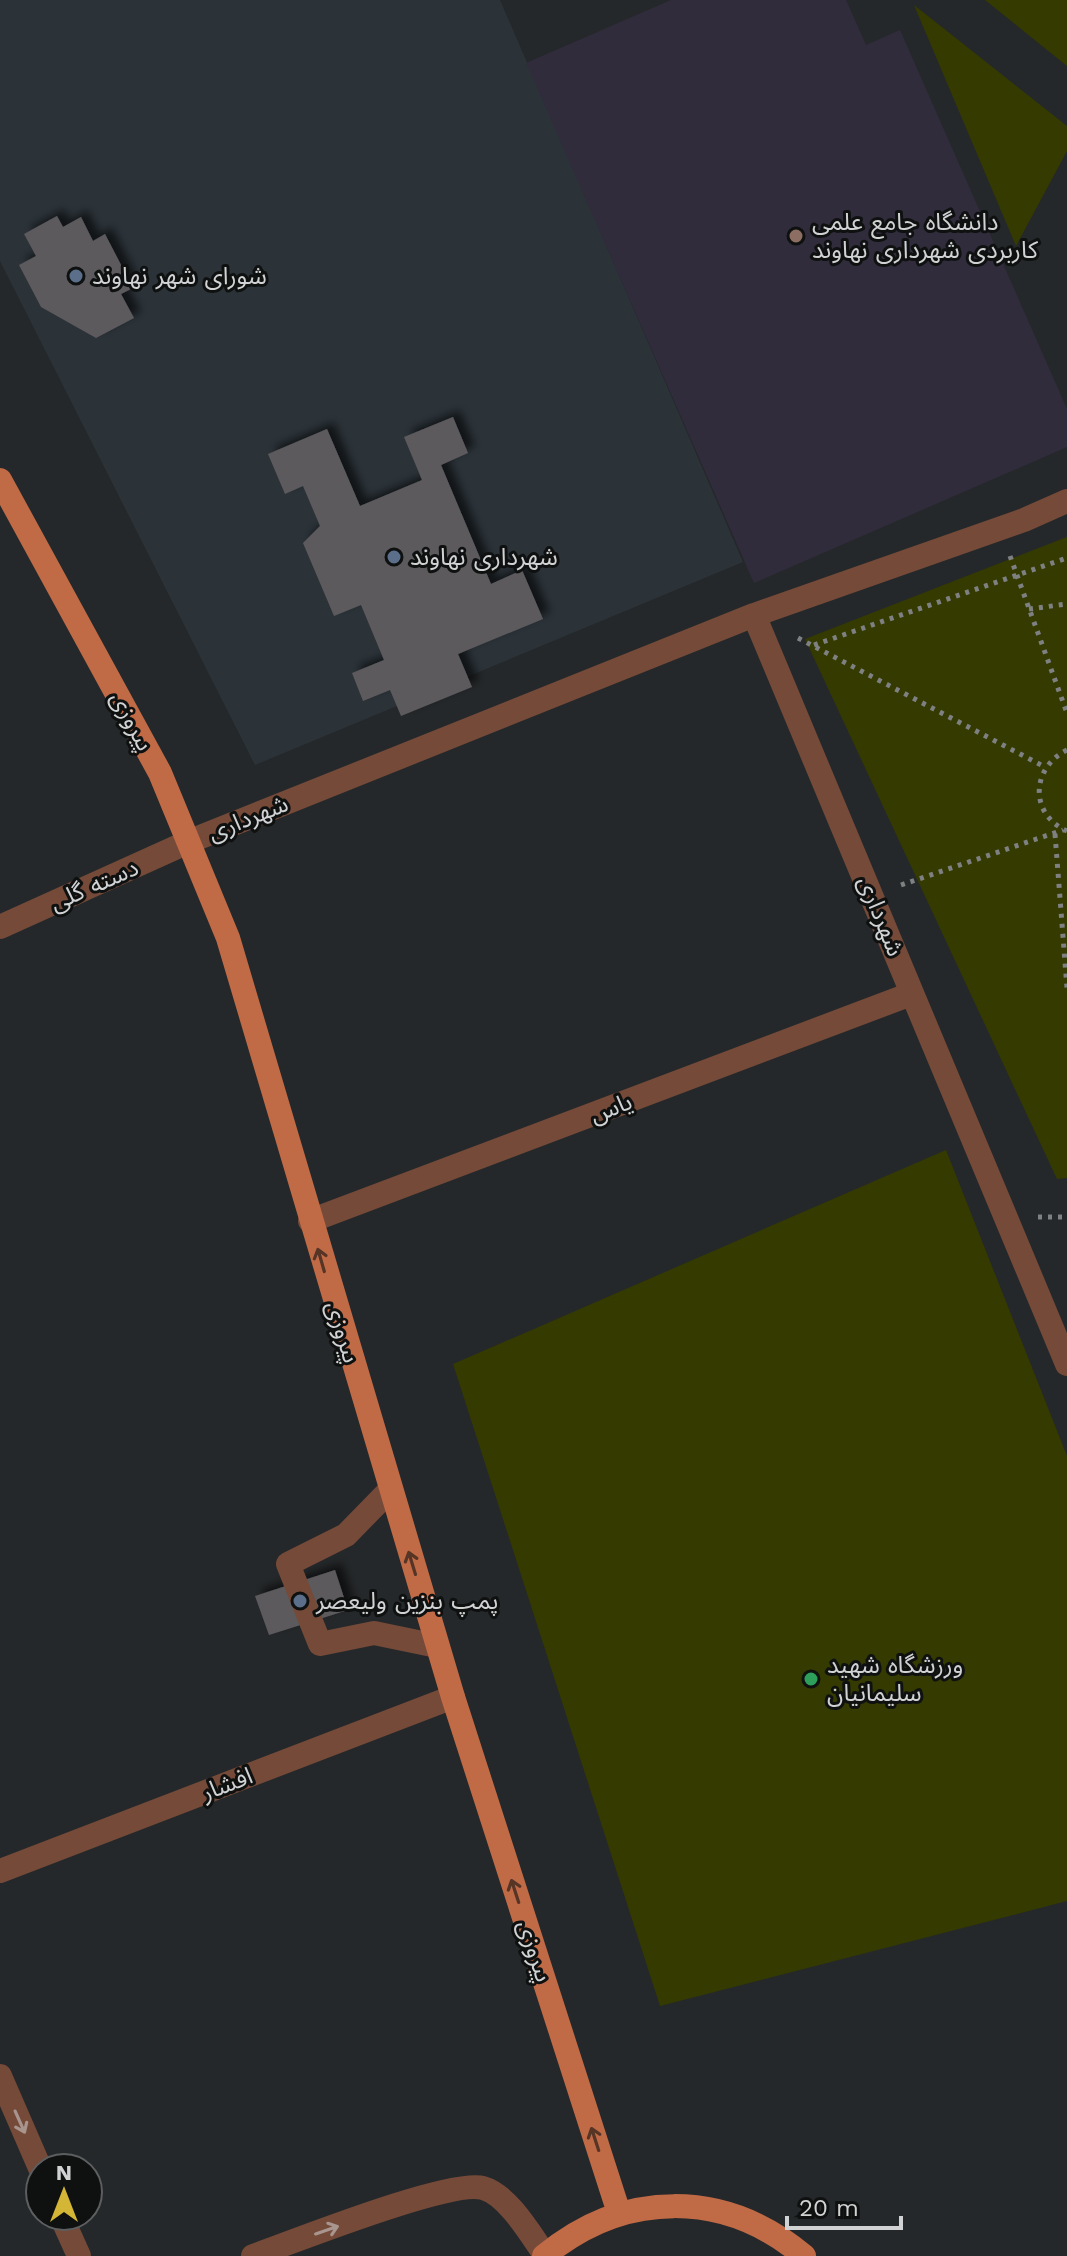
<svg xmlns="http://www.w3.org/2000/svg" width="1067" height="2256" font-family="'Work Sans','Noto Sans Arabic',sans-serif">
	<style>
		.built { fill: #2b3339 }
		.education { fill: #312c3c }
		.green { fill: #343a00 }
		.building { fill: #5c5a5d; filter: url(#shadow) }
		.lines { fill: none; stroke-linecap: round; stroke-linejoin: round }
		.path { stroke: #7e8082; stroke-width: 5; stroke-dasharray: 4 6; stroke-linecap: butt }
		.minor { stroke: #754a39; stroke-width: 24 }
		.major { stroke: #c06a46; stroke-width: 24 }
		.oneway { stroke: #563526 }
		.oneway2 { stroke: #a7958e }
		.education-dot { fill: #8d6e63; stroke: #0f1111; stroke-width: 3 }
		.service-dot { fill: #5c6f8a; stroke: #0f1111; stroke-width: 3 }
		.leisure-dot { fill: #2e9e5b; stroke: #0f1111; stroke-width: 3 }
		.labels { text-anchor: middle; stroke-width: 6; stroke-linejoin: round; paint-order: stroke }
		.poi-label { font-size: 24px; fill: #d0d2d3; stroke: #0f1111; text-anchor: start }
		.street-label { font-size: 24px; fill: #d0d2d3; stroke: #0f1111 }
	</style>
	<defs>
		<filter id="shadow"><feDropShadow dx="7" dy="-7" stdDeviation="4" flood-color="#0009"/></filter>
	</defs>
	<rect width="100%" height="100%" fill="#25282a"/>
	<!-- built -->
	<path class="built" d="M 0,0 L 500,0 L 743,562 L 255,765 L 0,261 Z"/>
	<!-- education -->
	<path class="education" d="M 671,0 L 846,0 L 866,45 L 900,30 L 1067,409 L 1067,447 L 754,583 L 526,63 Z"/>
	<!-- green -->
	<path class="green" d="M 985,0 L 1067,0 L 1067,66 Z
		M 914,5 L 1067,126 L 1067,151 L 1016,246 Z
		M 1067,537 L 1067,1178 L 1057,1179 L 805,639 Z
		M 946,1150 L 1067,1456 L 1067,1901 L 660,2006 L 453,1364 Z"/>
	<!-- building -->
	<path class="building" d="M 57,216 L 63,227 L 81,217 L 93,241 L 105,234 L 133,288 L 121,294 L 134,318 L 96,338 L 41,307 L 19,265 L 36,256 L 24,234 Z
		M 453,417 L 468,453 L 441,465 L 491,584 L 522,570 L 543,619 L 458,654 L 472,687 L 401,716 L 390,690 L 363,701 L 352,673 L 384,660 L 361,605 L 334,616 L 303,543 L 320,526 L 303,486 L 285,494 L 268,454 L 327,429 L 360,506 L 422,480 L 404,437 Z
		M 335,1570 L 348,1610 L 269,1635 L 255,1596 Z"/>
	<g class="lines">
		<!-- path -->
		<path class="path" d="M 1010,556 L 1067,713
			M 1029,609 L 1067,604
			M 798,638 L 1045,767
			M 814,645 L 1067,558
			M 1067,750 C 1031,768 1029,814 1067,831
			M 1055,834 L 1067,988
			M 901,885 L 1063,830
			M 1038,1217 L 1067,1217"/>
		<!-- minor -->
		<path class="minor" d="M 754,615 L 1024,520 L 1067,501
			M 0,927 L 188,842 L 754,615 L 1067,1364
			M 310,1221 L 911,994
			M 390,1490 L 346,1535 L 288,1564 L 320,1644 L 374,1633 L 437,1646
			M 0,1871 L 453,1697
			M 0,2076 L 40,2168
			M 61,2216 L 79,2256
			M 253,2256 C 293,2242 450,2179 483,2188 C 508,2195 531,2235 545,2255"/>
		<!-- major -->
		<path class="major" d="M 0,480 L 160,773 L 228,938 L 453,1697 L 619,2213
			M 544,2256 C 624,2190 724,2189 804,2256"/>
	</g>
	<!-- one-way arrows -->
	<defs><path id="oneway-shaft" d="M-6 0H5M1.5-3L5.5 0L1.5 3" fill="none" stroke-width="1.6" stroke-linecap="round" stroke-linejoin="round" transform="scale(2)"/></defs>
	<g class="oneway">
		<use href="#oneway-shaft" transform="translate(321 1260) rotate(-106)"/>
		<use href="#oneway-shaft" transform="translate(412 1563) rotate(-107)"/>
		<use href="#oneway-shaft" transform="translate(515 1891) rotate(-108)"/>
		<use href="#oneway-shaft" transform="translate(595 2139) rotate(-108)"/>
	</g>
	<g class="oneway2">
		<use href="#oneway-shaft" transform="translate(20 2122) rotate(66)"/>
		<use href="#oneway-shaft" transform="translate(327 2230) rotate(-19)"/>
	</g>
	<!-- markers -->
	<circle class="education-dot" cx="796" cy="236" r="8"/>
	<g class="service-dot">
		<circle cx="76" cy="276" r="8"/>
		<circle cx="394" cy="557" r="8"/>
		<circle cx="300" cy="1601" r="8"/>
	</g>
	<circle class="leisure-dot" cx="811" cy="1679" r="8"/>
	<g class="labels">
		<!-- poi labels -->
		<g class="poi-label">
			<text x="812" y="230">دانشگاه جامع علمی<tspan x="812" dy="28">کاربردی شهرداری نهاوند</tspan></text>
			<text x="92" y="284">شورای شهر نهاوند</text>
			<text x="410" y="565">شهرداری نهاوند</text>
			<text x="316" y="1609">پمپ بنزین ولیعصر</text>
			<text x="827" y="1673">ورزشگاه شهید<tspan x="827" dy="28">سلیمانیان</tspan></text>
		</g>
		<!-- street labels -->
		<g class="street-label">
			<text transform="translate(132 721) rotate(62)" y="8">پیروزی</text>
			<text transform="translate(248 818) rotate(-22)" y="8">شهرداری</text>
			<text transform="translate(94 885) rotate(-24)" y="8">دسته گلی</text>
			<text transform="translate(881 916) rotate(68)" y="8">شهرداری</text>
			<text transform="translate(611 1108) rotate(-21)" y="8">یاس</text>
			<text transform="translate(343 1332) rotate(73)" y="8">پیروزی</text>
			<text transform="translate(227 1784) rotate(-21)" y="8">افشار</text>
			<text transform="translate(535 1951) rotate(72)" y="8">پیروزی</text>
		</g>
	</g>
	<!-- north arrow -->
	<g transform="translate(64 2192)"><circle r="38" fill="#0f1111" stroke="#5c5e5f" stroke-width="2"/>
	<path d="M0-6L14 30L0 20L-14 30Z" fill="#d3b635"/>
	<text y="-12" font-size="22" font-weight="bold" text-anchor="middle" fill="#d0d2d3">N</text>
	</g>
	<!-- scale -->
	<path d="M787 2216v12h114v-12" fill="none" stroke="#d0d2d3" stroke-width="4"/>
	<text x="799" y="2216" font-size="24" fill="#d0d2d3" stroke="#0f1111" stroke-width="6" paint-order="stroke">20 m</text>
</svg>
